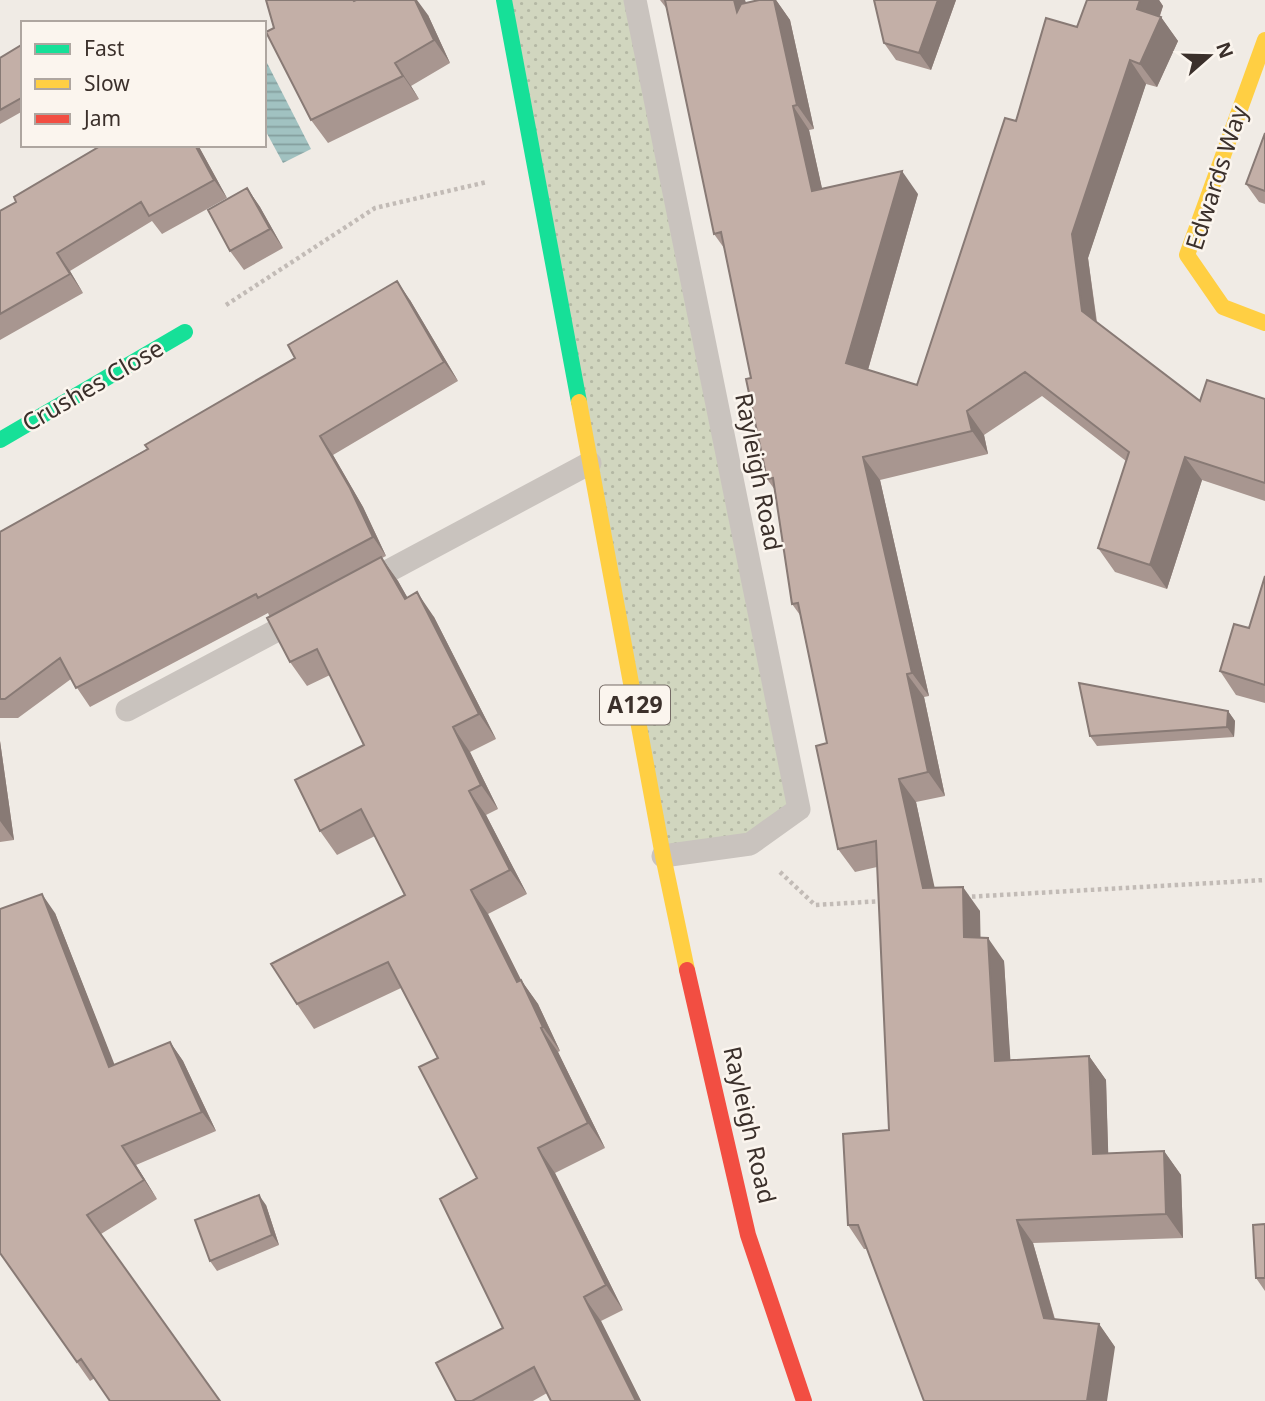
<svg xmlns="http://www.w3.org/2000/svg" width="1265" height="1401" font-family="'Noto Sans',sans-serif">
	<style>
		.grass { fill: url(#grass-dots) }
		.water { fill: url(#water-rules) }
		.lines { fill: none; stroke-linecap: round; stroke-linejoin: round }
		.path { stroke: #c2bbb6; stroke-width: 4.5; stroke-dasharray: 3.5 3.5; stroke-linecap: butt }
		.lane { stroke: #c9c3be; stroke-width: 23 }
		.fast { stroke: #16e098; stroke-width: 16 }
		.slow { stroke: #ffcf43; stroke-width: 16 }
		.jam { stroke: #f24e42; stroke-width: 16 }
		.wall { fill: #a89690 }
		.shaded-wall { fill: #887a75 }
		.building { fill: #c3afa7; stroke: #887a75; stroke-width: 2 }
		.labels { text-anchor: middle; stroke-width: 5; stroke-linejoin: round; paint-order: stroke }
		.shield { fill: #fbf5ee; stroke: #756b66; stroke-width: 2 }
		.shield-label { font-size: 23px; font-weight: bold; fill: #3b302b }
		.street-label { font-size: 24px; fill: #3b302b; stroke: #fbf5ee }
	</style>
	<defs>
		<pattern id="grass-dots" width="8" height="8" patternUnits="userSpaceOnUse" patternTransform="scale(1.75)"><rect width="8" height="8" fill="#d1d6bf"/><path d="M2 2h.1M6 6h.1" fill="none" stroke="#b4b8a4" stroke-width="1.8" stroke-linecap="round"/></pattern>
		<pattern id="water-rules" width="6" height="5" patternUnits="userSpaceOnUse" patternTransform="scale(1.75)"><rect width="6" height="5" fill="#a1c2c1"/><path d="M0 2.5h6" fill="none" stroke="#849e9d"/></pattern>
	</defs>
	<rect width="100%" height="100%" fill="#f0ebe5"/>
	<!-- grass -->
	<path class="grass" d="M 504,0 L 635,0 L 799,809 L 750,844 L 663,856 Z"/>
	<!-- water -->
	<path class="water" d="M 264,57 L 311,149 L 283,163 L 264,128 Z"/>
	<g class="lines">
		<!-- path -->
		<path class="path" d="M 226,305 L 375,208 L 487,182
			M 780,872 L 815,905 L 883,901
			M 965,897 L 1265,880"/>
		<!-- lane -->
		<path class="lane" d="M 635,0 L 799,809 L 750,844 L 663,856
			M 364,584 L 590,463
			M 127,710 L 300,618"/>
		<!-- fast -->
		<path class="fast" d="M 504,0 L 579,402
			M 0,440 L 185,332"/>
		<!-- slow -->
		<path class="slow" d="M 1265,40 L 1187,255 L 1223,307 L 1265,323
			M 579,402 L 663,856 L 687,970"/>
		<!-- jam -->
		<path class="jam" d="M 687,970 L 748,1235 L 804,1401"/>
	</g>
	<!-- wall -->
	<path class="wall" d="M 660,0 L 745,0 L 746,3 L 759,0 L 776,0 L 790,20 L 814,129 L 809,130 L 822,189 L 918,194 L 868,370 L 917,385 L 1016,121 L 1077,27 L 1087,0 L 1159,0 L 1163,6 L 1160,16 L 1178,41 L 1157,87 L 1146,84 L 1088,258 L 1097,322 L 1200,401 L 1265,399 L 1265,501 L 1202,480 L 1167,589 L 1115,572 L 1098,548 L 1126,461 L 1042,396 L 984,435 L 988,454 L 880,480 L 929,696 L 924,697 L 945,796 L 916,802 L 934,888 L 980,911 L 980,937 L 1004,961 L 1010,1060 L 1089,1056 L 1106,1080 L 1108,1154 L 1164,1151 L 1181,1175 L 1183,1238 L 1033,1243 L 1055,1319 L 1099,1324 L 1115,1347 L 867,1249 L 864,1249 L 848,1225 L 889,1130 L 877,867 L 855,872 L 838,849 L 827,743 L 800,615 L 792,604 L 775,490 L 767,479 L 751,378 L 724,248 L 714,234 L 667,9 Z
		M 874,0 L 956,0 L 931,70 L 896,60 L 884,43 Z
		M 428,15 L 450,63 L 411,86 L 419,99 L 328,143 L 311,120 Z
		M 23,44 L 23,111 L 0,124 L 0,58 Z
		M 1265,133 L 1265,204 L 1259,202 L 1246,184 Z
		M 198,145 L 227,198 L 162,234 L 152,221 L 70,271 L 83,293 L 0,340 L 0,211 Z
		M 247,188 L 260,207 L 283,248 L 244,270 L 230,251 Z
		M 410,300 L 458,381 L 333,455 L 363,507 L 386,556 L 382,558 L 398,581 L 407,597 L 434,617 L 496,739 L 470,752 L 498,809 L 486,815 L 527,894 L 488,914 L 521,980 L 538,1004 L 560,1051 L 558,1052 L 605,1148 L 555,1173 L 623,1310 L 601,1321 L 641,1401 L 551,1401 L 547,1393 L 533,1401 L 456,1401 L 503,1328 L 477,1178 L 438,1058 L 401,988 L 314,1029 L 297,1004 L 405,895 L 375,836 L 337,855 L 320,831 L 364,745 L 330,675 L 307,686 L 290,662 L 268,613 L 90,707 L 71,679 L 18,718 L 0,718 L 0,532 Z
		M 1265,576 L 1265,703 L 1236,695 L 1220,671 L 1249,628 Z
		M 1228,711 L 1235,721 L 1234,737 L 1097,746 L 1090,736 Z
		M 0,741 L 14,840 L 0,842 Z
		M 55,913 L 114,1065 L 170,1042 L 183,1061 L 216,1131 L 136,1165 L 157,1199 L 101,1234 L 95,1378 L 90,1381 L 0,1253 Z
		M 266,1205 L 279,1245 L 217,1271 L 210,1261 Z
		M 1265,1224 L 1265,1291 L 1256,1278 Z"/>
	<!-- shaded-wall -->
	<path class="shaded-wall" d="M 415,0 L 417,0 L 428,15 L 450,63 L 434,40 Z
		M 734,0 L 745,0 L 753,35 L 737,12 Z
		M 774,0 L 776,0 L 790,20 L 814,129 L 797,105 Z
		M 938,0 L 956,0 L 931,70 L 919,53 Z
		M 1140,0 L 1159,0 L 1163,6 L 1154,32 L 1137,9 Z
		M 1161,17 L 1178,41 L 1157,87 L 1140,64 Z
		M 1130,60 L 1146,84 L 1088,258 L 1098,334 L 1082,311 L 1072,234 Z
		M 395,63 L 411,86 L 419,99 L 403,76 Z
		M 793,106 L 809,130 L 828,215 L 812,191 Z
		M 195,145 L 198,145 L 227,198 L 214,180 Z
		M 902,171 L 918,194 L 863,387 L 846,363 Z
		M 247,188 L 260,207 L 283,248 L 270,229 Z
		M 57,253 L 70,271 L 83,293 L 70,274 Z
		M 397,281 L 410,300 L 458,381 L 444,362 Z
		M 967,411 L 984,435 L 988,454 L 972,431 Z
		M 320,436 L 333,455 L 363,507 L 386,556 L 373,537 Z
		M 863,457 L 880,480 L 929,696 L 912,673 Z
		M 1185,457 L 1202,480 L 1167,589 L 1150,565 Z
		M 381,557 L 398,581 L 422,623 L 405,599 Z
		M 417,592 L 434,617 L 496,739 L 479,714 Z
		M 907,674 L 924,697 L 945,796 L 928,772 Z
		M 1228,711 L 1235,721 L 1234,737 L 1227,727 Z
		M 453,727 L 470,752 L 498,809 L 481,785 Z
		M 0,741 L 14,840 L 0,821 Z
		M 899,779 L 916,802 L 940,912 L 923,888 Z
		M 469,791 L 486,815 L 527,894 L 510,870 Z
		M 963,887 L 980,911 L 981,961 L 964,937 Z
		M 471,890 L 488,914 L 523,984 L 521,980 L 538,1004 L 560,1051 L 543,1027 L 517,982 Z
		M 42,894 L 55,913 L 123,1086 L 109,1067 Z
		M 988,938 L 1004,961 L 1012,1084 L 995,1061 Z
		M 541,1028 L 558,1052 L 605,1148 L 588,1123 Z
		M 170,1042 L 183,1061 L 216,1131 L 202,1112 Z
		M 1089,1056 L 1106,1080 L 1109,1178 L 1093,1154 Z
		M 122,1146 L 136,1165 L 157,1199 L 144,1180 Z
		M 538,1148 L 555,1173 L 623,1310 L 606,1285 Z
		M 1164,1151 L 1181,1175 L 1183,1238 L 1166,1214 Z
		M 259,1195 L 266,1205 L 279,1245 L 272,1235 Z
		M 1017,1220 L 1033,1243 L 1061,1342 L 1044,1318 Z
		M 584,1297 L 601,1321 L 641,1401 L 636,1401 Z
		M 1099,1324 L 1115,1347 L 1107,1401 L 1087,1401 Z"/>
	<!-- building -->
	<path class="building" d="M 266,0 L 353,0 L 354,1 L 356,0 L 415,0 L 434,40 L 395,63 L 403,76 L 311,120 L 266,32 L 274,28 Z
		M 665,0 L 734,0 L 737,12 L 741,4 L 759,0 L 774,0 L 797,105 L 793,106 L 812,191 L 902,171 L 846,363 L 917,385 L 1005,118 L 1016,121 L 1046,18 L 1077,27 L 1087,0 L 1140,0 L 1137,9 L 1161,17 L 1140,64 L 1130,60 L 1072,234 L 1082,311 L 1200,401 L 1207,380 L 1265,399 L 1265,483 L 1185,457 L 1150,565 L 1098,548 L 1129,452 L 1025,372 L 967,411 L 972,431 L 863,457 L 912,673 L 907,674 L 928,772 L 899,779 L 923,888 L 963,887 L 964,937 L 988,938 L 995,1061 L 1089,1056 L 1093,1154 L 1164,1151 L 1166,1214 L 1017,1220 L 1044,1318 L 1099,1324 L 1087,1401 L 924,1401 L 858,1225 L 848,1225 L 843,1134 L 889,1130 L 876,841 L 838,849 L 816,746 L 827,743 L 798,603 L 792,604 L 773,478 L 767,479 L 746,379 L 751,378 L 721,232 L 714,234 Z
		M 874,0 L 938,0 L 919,53 L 884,43 Z
		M 23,44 L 23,97 L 0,110 L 0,58 Z
		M 1265,133 L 1265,191 L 1246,184 Z
		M 102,145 L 195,145 L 214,180 L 149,216 L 141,202 L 57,253 L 70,274 L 0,314 L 0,211 L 16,202 L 14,197 Z
		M 247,188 L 270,229 L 230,251 L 208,210 Z
		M 397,281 L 444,362 L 320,436 L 350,488 L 373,537 L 258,598 L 256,594 L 76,688 L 60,658 L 5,699 L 0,699 L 0,532 L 148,449 L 145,445 L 295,358 L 288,345 Z
		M 381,557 L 405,599 L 417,592 L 479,714 L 453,727 L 481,785 L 469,791 L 510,870 L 471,890 L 517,982 L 521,980 L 543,1027 L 541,1028 L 588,1123 L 538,1148 L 606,1285 L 584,1297 L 636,1401 L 551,1401 L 534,1367 L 472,1401 L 456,1401 L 436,1363 L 503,1328 L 440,1199 L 477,1178 L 419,1067 L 438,1058 L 388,962 L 297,1004 L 271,964 L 405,895 L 361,809 L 320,831 L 295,780 L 364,745 L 317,649 L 290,662 L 267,618 Z
		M 1265,576 L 1265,685 L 1220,671 L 1234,624 L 1249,628 Z
		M 1079,683 L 1228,711 L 1227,727 L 1090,736 Z
		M 42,894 L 109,1067 L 170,1042 L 202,1112 L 122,1146 L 144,1180 L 87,1215 L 220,1401 L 110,1401 L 81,1359 L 77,1362 L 0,1253 L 0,909 Z
		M 259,1195 L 272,1235 L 210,1261 L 195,1220 Z
		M 1265,1224 L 1265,1278 L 1256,1278 L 1253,1225 Z"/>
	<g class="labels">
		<!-- shield labels -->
		<rect class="shield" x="600" y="685.5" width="70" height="39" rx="5"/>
		<g class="shield-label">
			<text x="635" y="713">A129</text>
		</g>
		<!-- street labels -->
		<g class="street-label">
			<text transform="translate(1217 178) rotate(-72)" y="8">Edwards Way</text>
			<text transform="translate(93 386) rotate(-30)" y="8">Crushes Close</text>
			<text transform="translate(758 472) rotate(79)" y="8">Rayleigh Road</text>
			<text transform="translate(749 1125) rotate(77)" y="8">Rayleigh Road</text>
		</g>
	</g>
	<!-- legend -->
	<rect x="21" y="21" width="245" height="126" fill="#fbf5ee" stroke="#aea6a0" stroke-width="2"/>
	<rect x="35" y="44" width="35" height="10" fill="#16e098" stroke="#aea6a0" stroke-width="2"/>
	<text x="84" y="56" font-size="21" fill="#3b302b">Fast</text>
	<rect x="35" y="79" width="35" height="10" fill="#ffcf43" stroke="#aea6a0" stroke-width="2"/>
	<text x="84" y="91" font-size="21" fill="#3b302b">Slow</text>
	<rect x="35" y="114" width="35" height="10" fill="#f24e42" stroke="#aea6a0" stroke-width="2"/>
	<text x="84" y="126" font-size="21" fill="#3b302b">Jam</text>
	<!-- north arrow -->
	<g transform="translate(1209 56) rotate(70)" stroke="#fbf5ee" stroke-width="5" paint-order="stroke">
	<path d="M0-5L12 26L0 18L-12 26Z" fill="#3b302b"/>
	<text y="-10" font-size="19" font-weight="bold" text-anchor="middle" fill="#3b302b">N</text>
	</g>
</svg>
